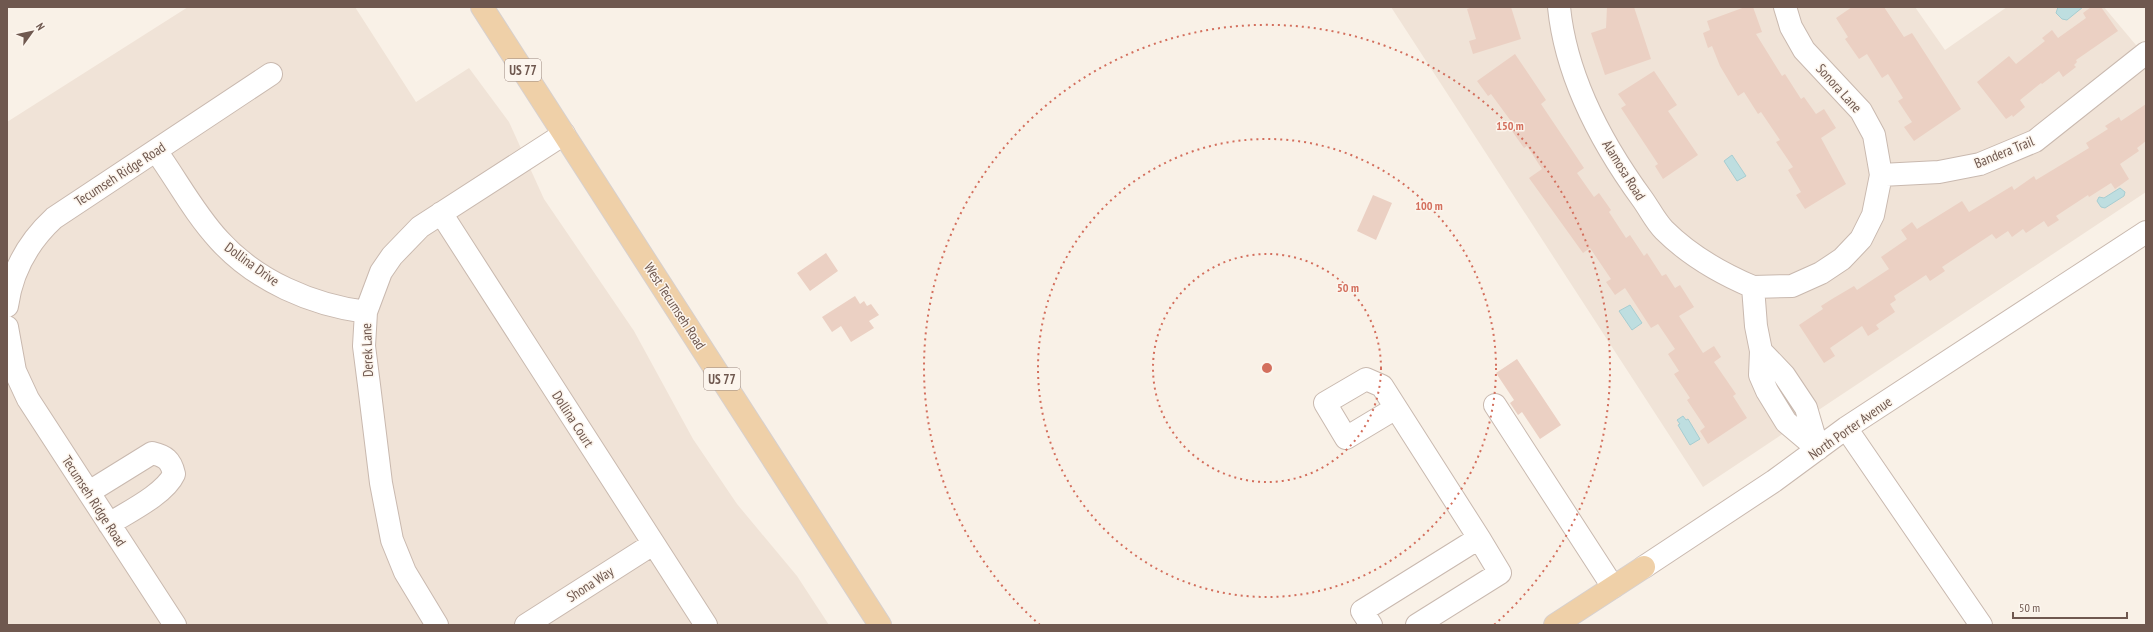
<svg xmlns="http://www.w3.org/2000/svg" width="2153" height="632" font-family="'PT Sans Narrow',sans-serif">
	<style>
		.residential { fill: #f0e3d7 }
		.water { fill: #bedee0; stroke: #a6cdd1 }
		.building { fill: #ebd0c3 }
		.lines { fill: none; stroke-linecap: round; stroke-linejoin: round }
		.minor-casing { stroke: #c9b9af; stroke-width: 24 }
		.major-casing { stroke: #d7d0ce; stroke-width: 24 }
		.minor { stroke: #fff; stroke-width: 22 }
		.major { stroke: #efd0a8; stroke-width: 22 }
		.ring { fill: none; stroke: #d36f5d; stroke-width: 2; stroke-dasharray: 2 4 }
		.labels { text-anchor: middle; stroke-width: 3; stroke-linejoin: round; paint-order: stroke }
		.shield { fill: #fcf5ed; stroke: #99877e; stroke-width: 1 }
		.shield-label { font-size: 13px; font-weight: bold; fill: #6f584f }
		.street-label { font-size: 14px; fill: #6f584f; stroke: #fcf5ed }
		.centre { fill: #d36f5d; stroke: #fcf5ed; stroke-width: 2 }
		.ring-label { font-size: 12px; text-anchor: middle; font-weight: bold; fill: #d36f5d; stroke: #fcf5ed; stroke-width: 3; stroke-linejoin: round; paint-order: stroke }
	</style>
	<rect width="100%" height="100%" fill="#f9f1e7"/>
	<!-- residential -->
	<path class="residential" d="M 188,7 L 355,7 L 416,102 L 469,68 L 509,122 L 544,199 L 634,331 L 693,439 L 737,504 L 797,576 L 829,625 L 7,625 L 7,122 Z
		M 1391,7 L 1915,7 L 1945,50 L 2007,7 L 2104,7 L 2146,57 L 2146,192 L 1703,487 Z"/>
	<!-- water -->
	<path class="water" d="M 2058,7 L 2083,7 L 2067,20 L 2062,19 L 2056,13 Z
		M 1732,155 L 1746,176 L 1737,181 L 1724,161 Z
		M 2120,188 L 2125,192 L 2124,196 L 2105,208 L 2101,207 L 2097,201 L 2099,197 L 2104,198 Z
		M 1630,305 L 1642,323 L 1632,330 L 1619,311 Z
		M 1683,416 L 1686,420 L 1688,419 L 1700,439 L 1690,445 L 1678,425 L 1680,424 L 1677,420 Z"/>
	<!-- building -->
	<path class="building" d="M 1473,7 L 1511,7 L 1521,39 L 1473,54 L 1469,41 L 1476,39 L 1467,9 Z
		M 1607,7 L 1634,7 L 1651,59 L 1605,75 L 1591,33 L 1606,28 Z
		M 1745,7 L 1753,7 L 1762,32 L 1756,34 L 1782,76 L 1785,74 L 1801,99 L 1804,97 L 1816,114 L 1824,109 L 1836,128 L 1821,138 L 1846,184 L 1805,209 L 1796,195 L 1801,192 L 1788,170 L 1793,167 L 1776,142 L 1780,140 L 1761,112 L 1758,114 L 1744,92 L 1738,96 L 1720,66 L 1712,46 L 1708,48 L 1703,33 L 1710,30 L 1707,21 Z
		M 1852,7 L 1884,7 L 1904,37 L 1912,33 L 1961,109 L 1914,141 L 1904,127 L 1912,122 L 1898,101 L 1903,98 L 1888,74 L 1882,78 L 1867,54 L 1859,59 L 1845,39 L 1848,37 L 1836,18 Z
		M 2091,7 L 2101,7 L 2118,31 L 2076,60 L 2077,62 L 2074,65 L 2076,67 L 2063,77 L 2059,71 L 2042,84 L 2041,83 L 2020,100 L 2025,107 L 2013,117 L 2012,115 L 2006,119 L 1977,82 L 2009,56 L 2016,64 L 2045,41 L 2042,38 L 2052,30 L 2058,38 L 2086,18 L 2083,13 Z
		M 1515,54 L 1546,100 L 1541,104 L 1584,168 L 1577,173 L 1594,197 L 1599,193 L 1611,210 L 1609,212 L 1626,238 L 1630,235 L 1644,256 L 1647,253 L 1662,276 L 1666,274 L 1675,288 L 1680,285 L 1694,307 L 1679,316 L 1703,353 L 1714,346 L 1721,357 L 1714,362 L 1736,394 L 1733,396 L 1747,418 L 1708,444 L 1700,431 L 1705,427 L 1687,400 L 1690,398 L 1674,374 L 1679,371 L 1668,354 L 1675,349 L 1658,324 L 1651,328 L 1625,288 L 1615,295 L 1606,282 L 1611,279 L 1590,248 L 1583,253 L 1529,178 L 1542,169 L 1527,146 L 1524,148 L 1512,131 L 1516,128 L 1491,94 L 1488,96 L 1477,81 Z
		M 1654,71 L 1677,105 L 1668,111 L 1698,155 L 1663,179 L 1655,166 L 1658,164 L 1621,108 L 1626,105 L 1618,94 Z
		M 2146,104 L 2146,141 L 2137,148 L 2139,151 L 2120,164 L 2129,179 L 2115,189 L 2111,183 L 2089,197 L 2088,195 L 2056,216 L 2059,220 L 2048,227 L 2044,221 L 2026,233 L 2023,229 L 2012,237 L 2008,231 L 1996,239 L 1992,234 L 1942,267 L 1945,271 L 1930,281 L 1926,275 L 1894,296 L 1896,300 L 1890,304 L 1895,312 L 1876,325 L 1879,329 L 1868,336 L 1862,326 L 1830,348 L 1835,356 L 1824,363 L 1799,325 L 1823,309 L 1821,306 L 1832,299 L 1854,286 L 1857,290 L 1889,269 L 1881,257 L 1907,239 L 1901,230 L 1912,222 L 1917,229 L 1962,201 L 1969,212 L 2012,186 L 2014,190 L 2034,176 L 2036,180 L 2089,148 L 2086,143 L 2108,129 L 2105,126 L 2119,117 L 2121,121 Z
		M 1373,195 L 1392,203 L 1376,240 L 1357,231 Z
		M 826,253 L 838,271 L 810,291 L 797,273 Z
		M 855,296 L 860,304 L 864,301 L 867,306 L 871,304 L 879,315 L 869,321 L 874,328 L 851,342 L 841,326 L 832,332 L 822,317 Z
		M 1517,359 L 1561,425 L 1540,439 L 1522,412 L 1518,415 L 1510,403 L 1514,400 L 1496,373 Z"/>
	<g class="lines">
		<defs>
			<path id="minor" d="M 1559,7 C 1566,77 1602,144 1643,200 C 1650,210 1656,222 1664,230 C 1690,256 1720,273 1753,287
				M 156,151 C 177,180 194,213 219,240 C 256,281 312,305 366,312
				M 1881,175 L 1939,172 L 1980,164 L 2035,141 L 2146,53
				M 441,213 L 706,625
				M 7,306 C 12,270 28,242 54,218 L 271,74
				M 7,327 L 15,371 L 28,399 L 175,625
				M 1761,351 L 1756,326 L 1753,287 L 1792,286 L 1821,273 L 1842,259 L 1861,239 L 1873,215 L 1881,175 L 1874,135 L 1861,111 L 1804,50 L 1791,27 L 1785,7
				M 1761,351 L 1784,375 L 1806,408 L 1818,449 L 1786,422 L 1767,391 L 1760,375 Z
				M 1495,405 L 1613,587
				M 1846,428 L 1981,625
				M 89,492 L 152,453 C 165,456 171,460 174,474 C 165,494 128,512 109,524
				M 1644,567 L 1774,481 L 1846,428 L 2146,232
				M 437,625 L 405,572 L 392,540 L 381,483 L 369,385 L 364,346 L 366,312 L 381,272 L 392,256 L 420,227 L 564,134
				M 526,625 L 653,544
				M 1371,625 L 1362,611 L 1479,538 L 1382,386 L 1366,379 L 1325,403 L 1346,438 L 1396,408
				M 1417,625 L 1500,573 L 1479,538"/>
			<path id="major" d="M 482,7 L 880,625
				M 1555,625 L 1644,567"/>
		</defs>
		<!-- minor casing -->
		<use href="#minor" class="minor-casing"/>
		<!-- major casing -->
		<use href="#major" class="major-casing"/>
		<!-- minor -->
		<use href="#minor" class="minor"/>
		<!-- major -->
		<use href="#major" class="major"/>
	</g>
	<!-- distance rings -->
	<g class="ring">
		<circle cx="1267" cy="368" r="114"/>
		<circle cx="1267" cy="368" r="229"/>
		<path d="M1040 625A343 343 0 1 1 1494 625"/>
	</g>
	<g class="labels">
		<!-- shield labels -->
		<g class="shield">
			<rect x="505" y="59" width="36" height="22" rx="3"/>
			<rect x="704" y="368" width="36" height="22" rx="3"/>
		</g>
		<g class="shield-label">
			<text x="523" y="75">US 77</text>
			<text x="722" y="384">US 77</text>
		</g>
		<!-- street labels -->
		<g class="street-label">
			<text transform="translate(1839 88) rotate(48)" y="5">Sonora Lane</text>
			<text transform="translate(2004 152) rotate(-22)" y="5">Bandera Trail</text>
			<text transform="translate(1624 170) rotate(58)" y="5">Alamosa Road</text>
			<text transform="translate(120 174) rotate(-33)" y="5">Tecumseh Ridge Road</text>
			<text transform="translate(252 264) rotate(36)" y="5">Dollina Drive</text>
			<text transform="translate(675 306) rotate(57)" y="5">West Tecumseh Road</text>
			<text transform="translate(367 350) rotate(-92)" y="5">Derek Lane</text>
			<text transform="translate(573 419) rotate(57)" y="5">Dollina Court</text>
			<text transform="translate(1850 428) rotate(-35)" y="5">North Porter Avenue</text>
			<text transform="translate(94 501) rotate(57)" y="5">Tecumseh Ridge Road</text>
			<text transform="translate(590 584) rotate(-33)" y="5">Shona Way</text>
		</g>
	</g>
	<circle cx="1267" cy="368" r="6" class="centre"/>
	<g class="ring-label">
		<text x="1510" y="130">150 m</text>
		<text x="1429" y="210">100 m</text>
		<text x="1348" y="292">50 m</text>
	</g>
	<!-- border -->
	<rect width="2153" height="632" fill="none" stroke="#6f584f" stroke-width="16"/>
	<!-- north arrow -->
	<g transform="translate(32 32) rotate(57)" stroke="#fcf5ed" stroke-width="3" paint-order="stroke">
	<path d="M0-3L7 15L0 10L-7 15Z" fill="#6f584f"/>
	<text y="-6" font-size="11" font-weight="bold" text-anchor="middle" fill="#6f584f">N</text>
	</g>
	<!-- scale -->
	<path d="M2013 612v6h114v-6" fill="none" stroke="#6f584f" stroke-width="2"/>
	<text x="2019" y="612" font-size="12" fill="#6f584f" stroke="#fcf5ed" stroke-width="3" paint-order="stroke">50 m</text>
</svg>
